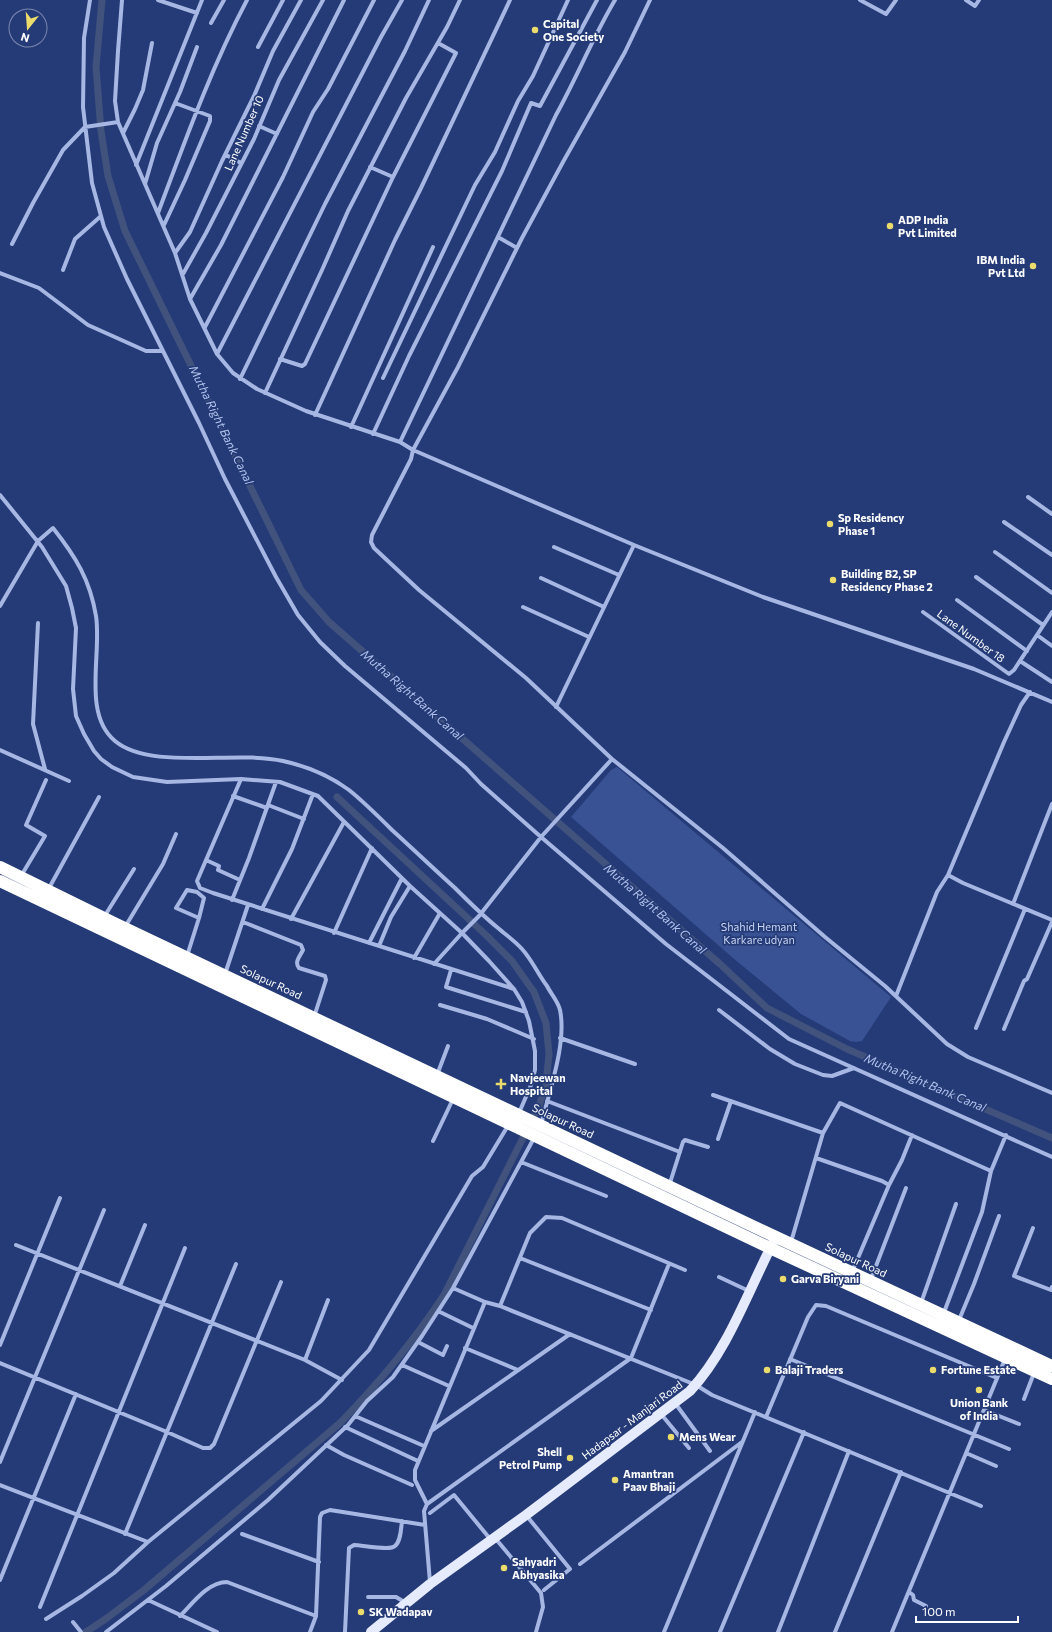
<svg xmlns="http://www.w3.org/2000/svg" width="1052" height="1632" font-family="Commissioner,sans-serif">
	<style>
		.green { fill: #395294 }
		.lines { fill: none; stroke-linecap: round; stroke-linejoin: round }
		.canal { stroke: #41527d; stroke-width: 7 }
		.street { stroke: #a6b7e3; stroke-width: 4 }
		.primary { stroke: #e5eafc; stroke-width: 10 }
		.highway { stroke: #fff; stroke-width: 12 }
		.poi-dot { fill: #ecdc6b; stroke: #253b77; stroke-width: 1.5 }
		.labels { text-anchor: middle; stroke-width: 3.5; stroke-linejoin: round; paint-order: stroke }
		.poi-label { font-size: 11px; font-weight: bold; fill: #fff; stroke: #253b77; text-anchor: start }
		.street-label { font-size: 11px; fill: #fff; stroke: #253b77 }
		.park-label { font-size: 11px; fill: #c8d4f2; stroke: #253b77 }
		.water-label { font-size: 12px; font-style: italic; fill: #b1c2eb; stroke: #253b77 }
	</style>
	<rect width="100%" height="100%" fill="#253b77"/>
	<!-- green -->
	<path class="green" d="M 617,767 L 891,997 L 862,1041 L 856,1042 L 850,1041 L 801,1014 L 733,958 L 571,817 L 611,770 Z"/>
	<g class="lines">
		<!-- canal -->
		<path class="canal" d="M 102,0 L 96,67 L 101,131 L 108,176 L 125,231 L 301,590 L 329,622 L 720,964 L 767,1008 L 847,1049 L 1052,1138
			M 86,1632 L 107,1618 L 144,1590 L 340,1423 C 379,1383 413,1342 444,1295 L 539,1106 L 546,1084 L 549,1054 L 546,1023 L 534,992 L 512,961 L 487,936 L 337,797"/>
		<!-- street -->
		<path class="street" d="M 90,0 L 84,38 L 83,107 L 92,183 L 104,227 L 127,279 L 199,423 L 225,479 L 276,577 L 298,615 L 320,642 L 345,666 L 466,768 L 481,784 L 541,837 L 666,944 L 789,1039 L 1052,1157
			M 122,0 L 118,51 L 115,101 L 118,122 L 175,253 L 190,299 L 217,354 L 233,373 L 257,389 L 306,411 L 400,442 L 413,450 L 411,459 L 372,535 L 371,542 L 374,548 L 419,590 L 526,678 L 612,759 L 723,848 L 825,937 L 885,986 L 947,1044 L 968,1057 L 1052,1093
			M 158,0 L 197,13
			M 650,0 L 625,52 L 563,162 L 522,238 L 458,367 L 413,450 L 634,545 L 763,597 L 974,669 L 1052,702
			M 860,0 L 886,14 L 896,0
			M 966,0 L 975,6 L 979,0
			M 211,23 L 224,0
			M 258,47 L 283,0
			M 259,126 L 277,134
			M 123,133 L 135,109 L 143,90 L 152,43
			M 226,155 L 241,163
			M 136,165 L 202,0
			M 370,167 L 393,177
			M 145,184 L 157,143 L 180,92 L 197,47
			M 158,213 C 185,141 211,68 247,0
			M 164,225 L 185,180 L 210,121 L 210,116 L 175,103
			M 498,237 L 517,248
			M 12,244 L 33,203 L 63,150 L 85,127 L 118,122
			M 175,253 L 190,232 L 222,161 L 254,96 L 273,51 L 301,0
			M 63,270 L 75,239 L 101,216
			M 0,273 L 39,288 L 88,325 L 146,351 L 162,351
			M 183,274 L 206,233 L 254,139 L 279,80 L 323,0
			M 190,299 L 221,245 L 344,0
			M 205,327 L 283,177 L 313,112 L 328,89 L 374,0
			M 217,354 L 381,37 L 402,0
			M 280,359 L 302,366 L 305,364 L 393,177 L 456,53 L 438,43
			M 383,378 L 475,185 L 495,152 L 518,101 L 533,76 L 568,0
			M 240,379 L 325,204 L 405,51 L 429,0
			M 265,393 L 322,270 L 348,211 L 406,98 L 447,27 L 460,0
			M 315,415 L 395,240 L 421,188 L 510,0
			M 351,427 L 433,247
			M 373,434 L 409,356 L 502,171 L 531,103 L 540,106 L 597,0
			M 400,442 L 556,115 C 577,77 593,37 615,0
			M 0,495 L 42,547 L 66,586 L 72,608 L 76,628 L 73,689 L 76,716 L 84,734 L 94,751 L 101,759 L 112,767 L 133,777 L 167,782 L 241,779 L 280,782 L 318,796 L 410,886 L 462,933 L 489,961 L 514,989 L 522,1002 L 529,1021 L 535,1051 L 535,1070 L 531,1085 L 519,1113
			M 1028,497 L 1052,514
			M 1004,522 L 1052,555
			M 554,547 L 619,575
			M 995,552 L 1052,593
			M 976,577 L 1043,625
			M 541,578 L 604,607
			M 957,600 L 1027,651
			M 0,606 L 38,541 L 53,528 C 76,557 90,580 96,616 C 102,654 82,714 115,741 C 151,771 236,750 283,761 C 306,766 330,776 349,790 C 364,802 378,816 392,830 C 413,849 434,869 455,888 C 469,902 483,916 498,928 C 506,935 515,941 522,949 C 532,960 538,974 547,986 C 551,994 558,1001 560,1010 C 567,1043 549,1092 541,1125
			M 523,607 L 589,637
			M 923,612 L 1009,674 L 1014,670 L 1052,612
			M 38,623 L 33,724 L 45,769
			M 1037,635 L 1052,646
			M 1020,661 L 1052,682
			M 556,707 L 634,545
			M 0,750 L 69,781
			M 241,779 L 197,881 L 200,888 L 213,893 L 514,989
			M 233,796 L 267,808
			M 268,805 L 304,819
			M 206,860 L 219,866 L 218,870 L 240,880
			M 948,875 L 1004,742 L 1021,705 L 1030,692
			M 21,876 L 45,836 L 26,825 L 46,780
			M 48,890 L 99,797
			M 232,900 L 249,858 L 276,782
			M 1013,904 L 1052,804
			M 262,909 L 292,849 L 313,794
			M 104,917 L 134,869
			M 291,919 L 344,822
			M 243,922 L 301,945 L 303,950 C 300,956 294,962 299,968 L 325,976 L 326,980 L 314,1017
			M 125,927 L 163,864 L 176,834
			M 334,933 L 372,848
			M 369,943 L 402,878
			M 379,946 L 391,917 L 410,886
			M 187,956 L 199,918 L 204,898 L 197,892 L 187,890 L 176,908 L 199,918
			M 414,958 L 440,913
			M 434,964 L 462,933 L 479,916 L 541,837 L 612,759
			M 451,970 L 446,987 L 526,1012
			M 225,974 L 248,905
			M 896,996 L 937,892 L 948,875 L 963,883 L 1052,920
			M 440,1005 L 487,1019 L 534,1039
			M 719,1010 L 770,1049 L 795,1064 L 823,1075 L 832,1076 L 854,1068
			M 976,1028 L 1025,909
			M 1004,1029 L 1024,981 L 1027,979 L 1052,922
			M 560,1038 L 635,1064
			M 437,1075 L 448,1046
			M 713,1095 L 823,1133
			M 547,1101 L 680,1152
			M 718,1139 L 731,1101
			M 433,1141 L 453,1099
			M 816,1158 L 882,1181 L 889,1185
			M 521,1162 L 606,1196
			M 669,1186 L 683,1142 L 685,1140 L 708,1147
			M 1033,1228 L 1014,1276 L 1051,1290 L 1052,1287
			M 791,1242 L 823,1133 L 840,1103 L 991,1171
			M 16,1245 L 305,1360 L 342,1380
			M 520,1258 L 651,1310
			M 852,1272 L 889,1185 L 902,1160 L 912,1135
			M 719,1277 L 749,1291
			M 871,1279 L 906,1188
			M 120,1286 L 145,1225
			M 453,1288 L 485,1302 L 500,1306 L 696,1385 L 712,1395 L 981,1506
			M 921,1303 L 956,1204
			M 500,1306 L 530,1233 L 546,1217 L 562,1218 L 685,1270
			M 438,1311 L 473,1328
			M 943,1315 L 982,1212 L 991,1171 L 1006,1135
			M 959,1320 L 974,1284 L 999,1216
			M 418,1342 L 443,1355 L 447,1346
			M 0,1345 L 60,1198
			M 465,1348 L 518,1370
			M 790,1359 L 1009,1449
			M 305,1360 L 328,1300
			M 0,1363 L 167,1432 L 203,1448 L 210,1448 L 214,1444 L 281,1282
			M 402,1365 L 449,1386
			M 1024,1399 L 1034,1373
			M 675,1403 L 710,1451
			M 984,1410 L 1019,1424
			M 661,1414 L 689,1448
			M 355,1416 L 424,1446
			M 766,1417 L 808,1317 L 816,1305 L 826,1306 L 997,1378
			M 345,1427 L 418,1461
			M 431,1431 L 570,1334
			M 326,1445 L 344,1455 L 412,1485
			M 966,1453 L 996,1466
			M 0,1462 L 104,1210
			M 0,1485 L 148,1542
			M 427,1504 L 415,1480 L 415,1470 L 485,1302
			M 430,1513 L 454,1495 L 491,1540
			M 526,1515 L 570,1569 L 544,1590
			M 125,1534 L 236,1264
			M 242,1534 L 319,1562
			M 495,1538 L 541,1593 L 543,1607 L 536,1632
			M 580,1564 L 742,1442
			M 0,1580 L 76,1394
			M 430,1582 L 424,1511 L 427,1504 L 631,1358 L 669,1264
			M 909,1592 L 913,1595 L 914,1600 L 926,1606
			M 368,1597 L 396,1597 L 406,1603
			M 148,1600 L 217,1632
			M 40,1607 L 185,1248
			M 180,1616 C 193,1603 208,1582 227,1582 L 316,1616
			M 46,1619 L 82,1596 L 114,1573 L 148,1542 L 321,1401 L 369,1350 L 472,1176 L 483,1167 L 509,1124
			M 73,1622 L 81,1632
			M 106,1632 L 166,1586 L 268,1500 L 348,1425 L 367,1401 L 393,1377 L 422,1336 L 453,1288 L 534,1138
			M 310,1632 L 316,1616 L 320,1517 L 322,1513 L 330,1510 L 425,1525
			M 345,1632 L 349,1548 L 354,1545 C 362,1545 390,1551 395,1546 C 401,1541 401,1528 402,1521
			M 664,1632 L 755,1412
			M 720,1632 L 804,1432
			M 778,1632 L 849,1451
			M 835,1632 L 901,1472
			M 892,1632 L 1005,1359"/>
		<!-- primary -->
		<path class="primary" d="M 371,1632 L 430,1584 L 526,1515 L 690,1391 C 729,1349 749,1288 776,1237"/>
		<!-- highway -->
		<path class="highway" d="M 0,867 L 116,924 L 776,1237 L 1052,1366
			M 0,881 L 770,1248 L 1052,1379"/>
	</g>
	<!-- markers -->
	<g class="poi-dot">
		<circle cx="535" cy="30" r="4"/>
		<circle cx="890" cy="226" r="4"/>
		<circle cx="1033" cy="266" r="4"/>
		<circle cx="830" cy="524" r="4"/>
		<circle cx="833" cy="580" r="4"/>
		<path d="M499 1078h4v4h4v4h-4v4h-4v-4h-4v-4h4z"/>
		<circle cx="783" cy="1279" r="4"/>
		<circle cx="767" cy="1370" r="4"/>
		<circle cx="933" cy="1370" r="4"/>
		<circle cx="979" cy="1390" r="4"/>
		<circle cx="671" cy="1437" r="4"/>
		<circle cx="570" cy="1458" r="4"/>
		<circle cx="615" cy="1480" r="4"/>
		<circle cx="504" cy="1568" r="4"/>
		<circle cx="361" cy="1612" r="4"/>
	</g>
	<g class="labels">
		<!-- poi labels -->
		<g class="poi-label">
			<text x="543" y="28">Capital<tspan x="543" dy="13">One Society</tspan></text>
			<text x="898" y="224">ADP India<tspan x="898" dy="13">Pvt Limited</tspan></text>
			<text x="1025" y="264" text-anchor="end">IBM India<tspan x="1025" dy="13">Pvt Ltd</tspan></text>
			<text x="838" y="522">Sp Residency<tspan x="838" dy="13">Phase 1</tspan></text>
			<text x="841" y="578">Building B2, SP<tspan x="841" dy="13">Residency Phase 2</tspan></text>
			<text x="510" y="1082">Navjeewan<tspan x="510" dy="13">Hospital</tspan></text>
			<text x="791" y="1283">Garva Biryani</text>
			<text x="775" y="1374">Balaji Traders</text>
			<text x="941" y="1374">Fortune Estate</text>
			<text x="979" y="1407" text-anchor="middle">Union Bank<tspan x="979" dy="13">of India</tspan></text>
			<text x="679" y="1441">Mens Wear</text>
			<text x="562" y="1456" text-anchor="end">Shell<tspan x="562" dy="13">Petrol Pump</tspan></text>
			<text x="623" y="1478">Amantran<tspan x="623" dy="13">Paav Bhaji</tspan></text>
			<text x="512" y="1566">Sahyadri<tspan x="512" dy="13">Abhyasika</tspan></text>
			<text x="369" y="1616">SK Wadapav</text>
		</g>
		<!-- street labels -->
		<g class="street-label">
			<text transform="translate(244 133) rotate(-66)" y="4">Lane Number 10</text>
			<text transform="translate(971 636) rotate(36)" y="4">Lane Number 18</text>
			<text transform="translate(271 982) rotate(25)" y="4">Solapur Road</text>
			<text transform="translate(563 1121) rotate(25)" y="4">Solapur Road</text>
			<text transform="translate(856 1260) rotate(25)" y="4">Solapur Road</text>
			<text transform="translate(632 1420) rotate(-37)" y="4">Hadapsar - Manjari Road</text>
		</g>
		<!-- park labels -->
		<g class="park-label">
			<text x="759" y="931">Shahid Hemant<tspan x="759" dy="13">Karkare udyan</tspan></text>
		</g>
		<!-- water labels -->
		<g class="water-label">
			<text transform="translate(221 425) rotate(64)" y="4">Mutha Right Bank Canal</text>
			<text transform="translate(412 695) rotate(41)" y="4">Mutha Right Bank Canal</text>
			<text transform="translate(655 909) rotate(41)" y="4">Mutha Right Bank Canal</text>
			<text transform="translate(925 1083) rotate(23)" y="4">Mutha Right Bank Canal</text>
		</g>
	</g>
	<!-- north arrow -->
	<g transform="translate(28 28) rotate(197)"><circle r="19" fill="#253b77" stroke="#7c89ad"/>
	<path d="M0-3L7 15L0 10L-7 15Z" fill="#ecdc6b"/>
	<text y="-6" font-size="11" font-weight="bold" text-anchor="middle" fill="#ffffff">N</text>
	</g>
	<!-- scale -->
	<path d="M916 1616v6h102v-6" fill="none" stroke="#ffffff" stroke-width="2"/>
	<text x="922" y="1616" font-size="12" fill="#ffffff" stroke="#253b77" stroke-width="3" paint-order="stroke">100 m</text>
</svg>
